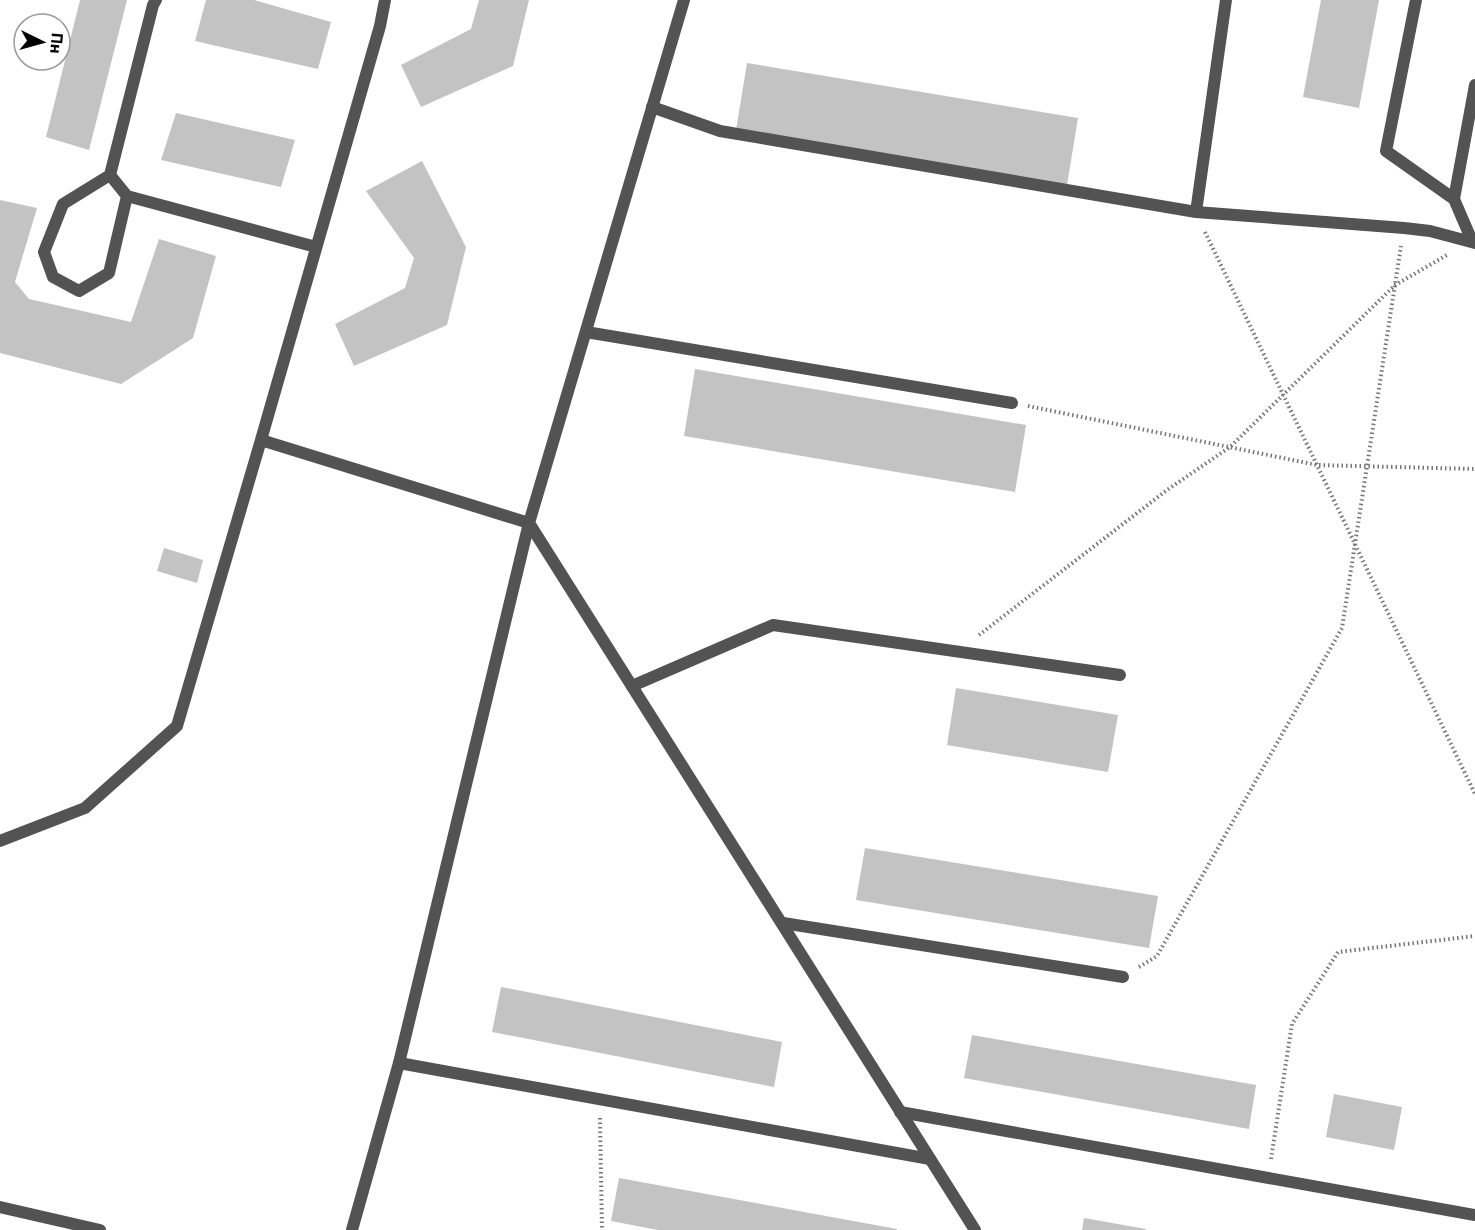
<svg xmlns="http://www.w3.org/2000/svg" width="1475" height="1230" font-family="'IBM Plex Sans',sans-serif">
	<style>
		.building { fill: #c3c3c3 }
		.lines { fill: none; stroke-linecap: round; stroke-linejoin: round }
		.path { stroke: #757575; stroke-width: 4; stroke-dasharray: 1.5 3; stroke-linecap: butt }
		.service { stroke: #535353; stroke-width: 12 }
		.minor { stroke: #535353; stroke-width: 12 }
	</style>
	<rect width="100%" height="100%" fill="#fff"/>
	<!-- building -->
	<path class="building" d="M 80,0 L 127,0 L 89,150 L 46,137 Z
		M 206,0 L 254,0 L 331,22 L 318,69 L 195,41 Z
		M 479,0 L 529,0 L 513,66 L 421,107 L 401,65 L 471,29 Z
		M 1321,0 L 1379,0 L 1359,108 L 1303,97 Z
		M 747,63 L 1078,118 L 1067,185 L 736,130 Z
		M 176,113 L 295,140 L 281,187 L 161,160 Z
		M 422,161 L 466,247 L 447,325 L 354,366 L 335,324 L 405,288 L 414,258 L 366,191 Z
		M 0,200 L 37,208 L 15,282 L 29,299 L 131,322 L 159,239 L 216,256 L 193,338 L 121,384 L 0,353 Z
		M 695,369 L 1026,425 L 1015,492 L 684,436 Z
		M 164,548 L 203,560 L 197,583 L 157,571 Z
		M 956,688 L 1118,715 L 1108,772 L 947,745 Z
		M 865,848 L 1158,896 L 1149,948 L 856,900 Z
		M 501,987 L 782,1042 L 774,1087 L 492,1032 Z
		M 972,1035 L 1256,1085 L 1249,1129 L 964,1078 Z
		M 1334,1094 L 1402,1107 L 1394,1150 L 1326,1137 Z
		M 619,1178 L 897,1229 L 897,1230 L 658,1230 L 611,1221 Z
		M 1084,1218 L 1146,1229 L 1146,1230 L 1082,1230 Z"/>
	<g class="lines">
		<!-- path -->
		<path class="path" d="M 1205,232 L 1475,794
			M 1028,406 L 1317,465 L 1475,469
			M 979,635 L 1167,490 L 1230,447 L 1395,285 L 1447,255
			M 1139,967 L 1157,956 L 1342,628 L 1401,246
			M 600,1118 L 602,1230
			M 1271,1159 L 1292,1024 L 1338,952 L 1475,936"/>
		<!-- service -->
		<path class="service" d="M 156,0 L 153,5 L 110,175 L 127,196 L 316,247
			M 385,0 L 380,26 L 261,440 L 529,523
			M 1416,0 L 1386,151 L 1454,199
			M 1475,85 L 1454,199 L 1472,241 L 1475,239
			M 652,107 L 720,131 L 1196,212 L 1404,228 L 1430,231 L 1475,243
			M 110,175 L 63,204 L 44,252 L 53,277 L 79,291 L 109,273 L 127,196
			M 1196,212 L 1226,0
			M 586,332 L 1012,403
			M 632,686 L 773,625 L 1120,675
			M 0,841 L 85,808 L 177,726 L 261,440
			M 783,923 L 1123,977
			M 399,1063 L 930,1159
			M 900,1112 L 1475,1215
			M 0,1207 L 100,1230"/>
		<!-- minor -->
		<path class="minor" d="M 529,523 L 975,1230
			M 352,1230 L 399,1063 L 529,523 L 684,0"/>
	</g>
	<!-- north arrow -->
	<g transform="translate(42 42) rotate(95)"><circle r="28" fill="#ffffff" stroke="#999999" stroke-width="1.5"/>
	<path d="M0-4.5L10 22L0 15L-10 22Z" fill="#000000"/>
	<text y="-9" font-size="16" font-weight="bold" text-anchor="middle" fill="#000000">Пн</text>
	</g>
</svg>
